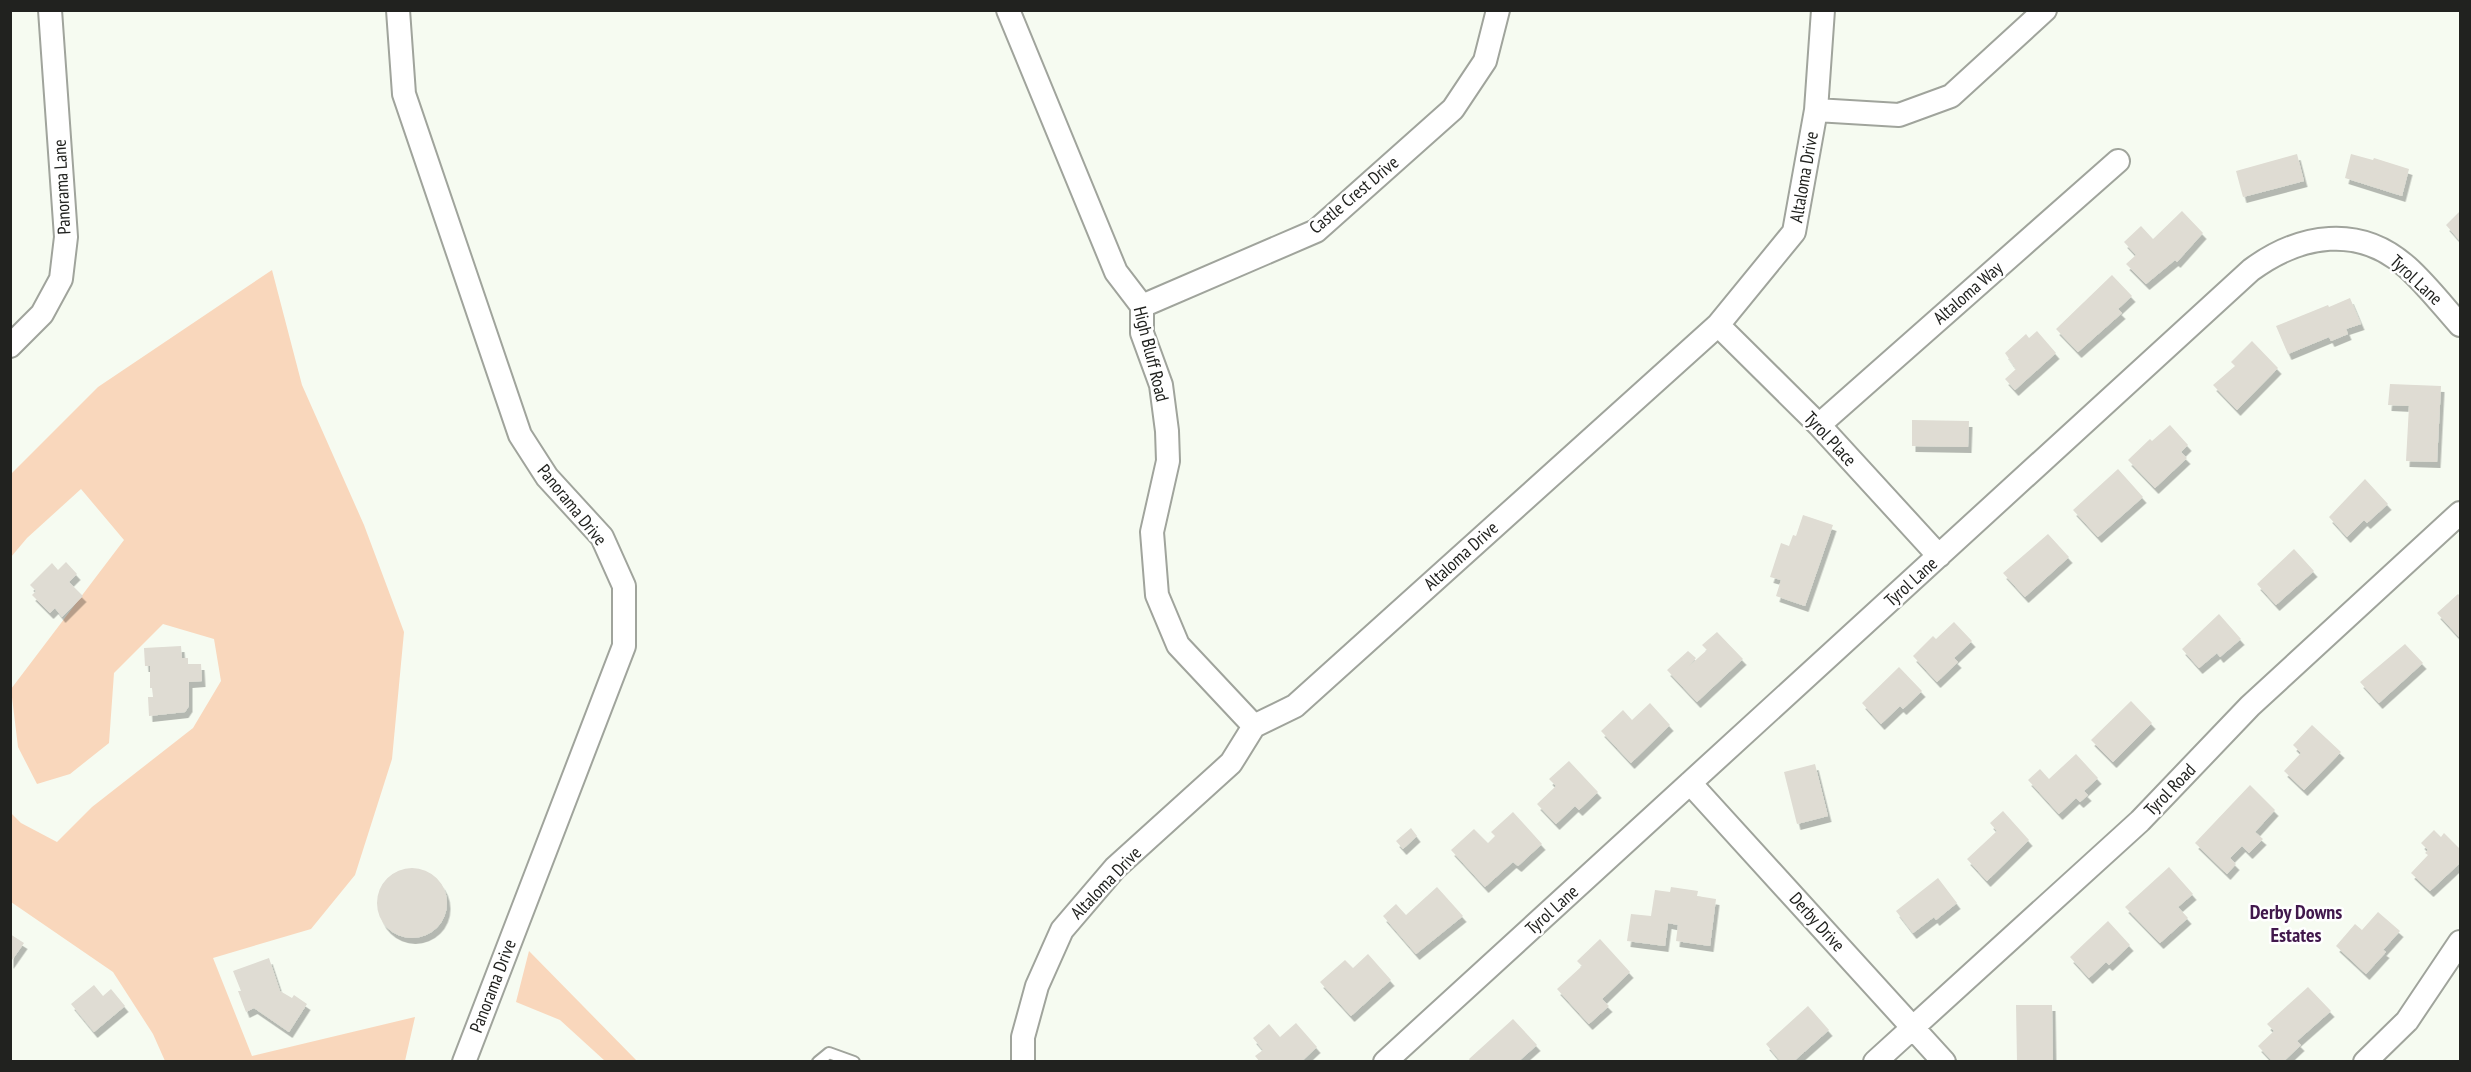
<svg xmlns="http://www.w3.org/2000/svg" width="2471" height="1072" font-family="'PT Sans Narrow',sans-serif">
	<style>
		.green { fill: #f9d7bc }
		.building { fill: #dfdcd3; filter: url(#shadow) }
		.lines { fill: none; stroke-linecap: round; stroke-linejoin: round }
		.lane-casing { stroke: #a0a49c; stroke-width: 14 }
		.street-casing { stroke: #a0a49c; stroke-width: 26 }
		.lane { stroke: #fff; stroke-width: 10 }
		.street { stroke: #fff; stroke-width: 22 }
		.labels { text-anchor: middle; stroke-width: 5; stroke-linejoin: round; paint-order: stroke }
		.street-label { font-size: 18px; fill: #21221f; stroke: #fff }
		.neighbourhood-label { font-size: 20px; font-weight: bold; fill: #41184c; stroke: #fff }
	</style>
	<defs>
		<filter id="shadow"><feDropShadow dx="3.5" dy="6" stdDeviation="0" flood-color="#0004"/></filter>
	</defs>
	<rect width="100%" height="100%" fill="#f6fbf1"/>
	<!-- green -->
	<path class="green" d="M 272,270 L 302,385 L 364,525 L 404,632 L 392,759 L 355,875 L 311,929 L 213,958 L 252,1056 L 415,1017 L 405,1061 L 165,1061 L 153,1034 L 113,972 L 11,902 L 11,813 L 21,823 L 57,842 L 92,807 L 193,728 L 221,681 L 214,639 L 163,624 L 114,673 L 109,743 L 70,774 L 37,784 L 18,747 L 11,689 L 124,540 L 81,489 L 27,538 L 11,557 L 11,474 L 98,387 Z
		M 529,951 L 637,1061 L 605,1061 L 560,1020 L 516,1002 Z"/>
	<!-- building -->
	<path class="building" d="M 2297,154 L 2304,181 L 2243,197 L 2236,171 Z
		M 2351,154 L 2373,160 L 2374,158 L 2409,169 L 2402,196 L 2345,178 Z
		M 2182,211 L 2203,233 L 2177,262 L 2175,260 L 2146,284 L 2126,264 L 2136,255 L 2124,242 L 2141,226 L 2153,239 Z
		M 2460,211 L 2460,241 L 2446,225 Z
		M 2112,275 L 2132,296 L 2118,309 L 2122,313 L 2078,352 L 2056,329 Z
		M 2350,298 L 2361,324 L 2346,329 L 2348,334 L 2331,341 L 2329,337 L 2288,354 L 2276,326 L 2328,305 L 2329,307 Z
		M 2037,331 L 2056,353 L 2015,390 L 2005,379 L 2016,369 L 2005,353 L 2026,334 L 2029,338 Z
		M 2252,341 L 2278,368 L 2237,410 L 2213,385 L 2235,366 L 2231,362 Z
		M 2390,384 L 2441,386 L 2437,462 L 2406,461 L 2409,406 L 2388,405 Z
		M 1912,420 L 1969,421 L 1968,447 L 1912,446 Z
		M 2170,425 L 2188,445 L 2181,452 L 2187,458 L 2155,488 L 2128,460 L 2150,439 L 2152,441 Z
		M 2118,469 L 2143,497 L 2098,537 L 2073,510 Z
		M 2365,479 L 2388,504 L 2367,523 L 2364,520 L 2347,537 L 2329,517 Z
		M 1803,515 L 1833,525 L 1805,606 L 1776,596 L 1781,580 L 1770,577 L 1781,543 L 1789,546 L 1793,535 L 1796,536 Z
		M 2048,534 L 2069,557 L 2025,597 L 2003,573 Z
		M 2294,549 L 2314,571 L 2276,605 L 2257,584 Z
		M 66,562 L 77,574 L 69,582 L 83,596 L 62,617 L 55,608 L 50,613 L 32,595 L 36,591 L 30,585 L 52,563 L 58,570 Z
		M 2458,594 L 2460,596 L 2460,638 L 2437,613 Z
		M 2219,614 L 2241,639 L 2220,657 L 2217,653 L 2199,668 L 2182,649 Z
		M 1954,622 L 1972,641 L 1954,658 L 1958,662 L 1937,682 L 1913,656 L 1933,636 L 1936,639 Z
		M 1717,632 L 1743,659 L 1697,702 L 1667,670 L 1688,651 L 1696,658 L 1689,666 L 1707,650 L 1702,645 Z
		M 2405,644 L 2423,663 L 2379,703 L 2360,682 Z
		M 181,646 L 182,658 L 188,658 L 188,664 L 201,664 L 202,681 L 189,682 L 189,706 L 185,712 L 149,716 L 148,697 L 153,697 L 152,688 L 150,688 L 150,666 L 145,666 L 144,648 Z
		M 1899,667 L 1922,691 L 1903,709 L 1900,706 L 1881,724 L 1862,703 Z
		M 2131,701 L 2152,723 L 2113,762 L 2091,740 Z
		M 1650,703 L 1670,725 L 1631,763 L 1601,731 L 1623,710 L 1632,720 Z
		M 2312,725 L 2341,752 L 2304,790 L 2284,771 L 2301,753 L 2293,745 Z
		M 2076,754 L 2098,778 L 2084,791 L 2088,795 L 2080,802 L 2076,798 L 2059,814 L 2028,780 L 2040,769 L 2049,779 Z
		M 1569,761 L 1598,792 L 1579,810 L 1575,806 L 1556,824 L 1537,804 L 1556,786 L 1549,779 Z
		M 1815,764 L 1828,816 L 1797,824 L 1784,772 Z
		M 2250,785 L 2275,810 L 2255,832 L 2263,839 L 2249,853 L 2242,846 L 2230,858 L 2236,864 L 2227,874 L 2195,843 Z
		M 2003,811 L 2029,840 L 1987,881 L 1967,859 L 1997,831 L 1990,823 Z
		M 1513,812 L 1542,844 L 1518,866 L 1513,862 L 1485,887 L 1451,850 L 1474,829 L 1488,843 L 1495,836 L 1491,832 Z
		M 1411,828 L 1417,836 L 1403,849 L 1396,841 Z
		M 2434,830 L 2441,837 L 2444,833 L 2460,849 L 2460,863 L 2430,891 L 2411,873 L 2428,855 L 2425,853 L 2428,850 L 2421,843 Z
		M 2169,867 L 2193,894 L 2178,907 L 2188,918 L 2160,943 L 2125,907 Z
		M377 903a35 35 0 1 1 70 0a35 35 0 1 1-70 0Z
		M 1938,878 L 1957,903 L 1936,920 L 1934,917 L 1913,933 L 1896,911 Z
		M 1437,887 L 1463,916 L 1416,954 L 1383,916 L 1396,904 L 1406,915 Z
		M 1671,887 L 1698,891 L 1697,896 L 1716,899 L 1710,946 L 1676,941 L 1678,925 L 1668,923 L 1665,946 L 1627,941 L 1631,914 L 1651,916 L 1655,890 L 1670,892 Z
		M 2378,912 L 2400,931 L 2383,950 L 2386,952 L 2366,974 L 2336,946 L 2355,924 L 2362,930 Z
		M 2108,921 L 2130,945 L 2109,965 L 2106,962 L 2089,978 L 2070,957 Z
		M 10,934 L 24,943 L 10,963 Z
		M 1600,939 L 1630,972 L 1602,999 L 1609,1006 L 1589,1024 L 1557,989 L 1582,966 L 1577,961 Z
		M 1368,954 L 1391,980 L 1351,1016 L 1320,982 L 1345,960 L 1353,968 Z
		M 269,958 L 280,991 L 292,998 L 294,995 L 307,1004 L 289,1032 L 254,1008 L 246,1012 L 238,991 L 241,991 L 233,971 Z
		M 94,985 L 103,996 L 111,989 L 125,1006 L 94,1032 L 71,1004 Z
		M 2308,987 L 2331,1011 L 2297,1041 L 2301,1045 L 2283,1062 L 2273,1062 L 2258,1046 L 2274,1031 L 2267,1024 Z
		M 2016,1005 L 2052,1005 L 2053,1062 L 2017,1062 Z
		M 1808,1006 L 1829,1030 L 1793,1062 L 1781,1062 L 1766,1044 Z
		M 1513,1019 L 1537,1045 L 1518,1062 L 1471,1062 L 1469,1059 Z
		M 1296,1023 L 1317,1047 L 1301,1062 L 1260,1062 L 1255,1056 L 1263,1050 L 1253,1038 L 1269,1024 L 1280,1037 Z"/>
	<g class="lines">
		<defs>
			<path id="lane" d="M 818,1062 L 829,1053 L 854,1062"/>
			<path id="street" d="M 398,10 L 404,94 L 520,435 L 547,477 L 602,537 L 624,586 L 624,646 L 464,1062
				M 1008,10 L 1116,272 L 1142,306 L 1142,333 L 1161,385 L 1167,431 L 1168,461 L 1152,532 L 1157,595 L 1178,645 L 1254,726
				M 1816,110 L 1899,115 L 1951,96 L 2045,10
				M 1142,306 L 1316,231 L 1453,109 L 1485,61 L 1498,10
				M 1718,325 L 1819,425 L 1939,556
				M 10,346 L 42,314 L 61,279 L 66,237 L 50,10
				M 1819,425 L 2118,161
				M 1690,783 L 1944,1062
				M 1023,1062 L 1023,1037 L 1037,986 L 1062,930 L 1115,868 L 1231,763 L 1254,726 L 1295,706 L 1718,325 L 1794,232 L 1816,110 L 1823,10
				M 1385,1062 L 2251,270 C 2300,234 2359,224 2407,267 C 2426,284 2443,306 2460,325
				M 1875,1062 L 2140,821 L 2250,706 L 2460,513
				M 2365,1062 L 2407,1021 L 2460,942"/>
		</defs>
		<!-- lane casing -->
		<use href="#lane" class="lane-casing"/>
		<!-- street casing -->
		<use href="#street" class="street-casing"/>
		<!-- lane -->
		<use href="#lane" class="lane"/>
		<!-- street -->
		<use href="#street" class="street"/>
	</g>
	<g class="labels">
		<!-- street labels -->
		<g class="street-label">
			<text transform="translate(1804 177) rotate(-80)" y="6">Altaloma Drive</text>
			<text transform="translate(62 187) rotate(-93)" y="6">Panorama Lane</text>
			<text transform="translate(1354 195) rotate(-40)" y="6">Castle Crest Drive</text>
			<text transform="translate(2416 280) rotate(43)" y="6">Tyrol Lane</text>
			<text transform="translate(1968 293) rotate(-41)" y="6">Altaloma Way</text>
			<text transform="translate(1151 354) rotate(76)" y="6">High Bluff Road</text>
			<text transform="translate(1830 439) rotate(47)" y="6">Tyrol Place</text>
			<text transform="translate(572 505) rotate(51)" y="6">Panorama Drive</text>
			<text transform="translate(1461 556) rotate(-42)" y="6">Altaloma Drive</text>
			<text transform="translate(1911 582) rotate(-42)" y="6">Tyrol Lane</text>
			<text transform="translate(2170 790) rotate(-46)" y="6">Tyrol Road</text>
			<text transform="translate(1106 883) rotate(-46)" y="6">Altaloma Drive</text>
			<text transform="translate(1552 910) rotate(-42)" y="6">Tyrol Lane</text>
			<text transform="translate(1817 922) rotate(48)" y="6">Derby Drive</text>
			<text transform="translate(493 986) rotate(-69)" y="6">Panorama Drive</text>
		</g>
		<!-- neighbourhood labels -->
		<g class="neighbourhood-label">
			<text x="2296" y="919">Derby Downs<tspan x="2296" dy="23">Estates</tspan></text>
		</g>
	</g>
	<!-- border -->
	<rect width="2471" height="1072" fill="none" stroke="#21221f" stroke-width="24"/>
</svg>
